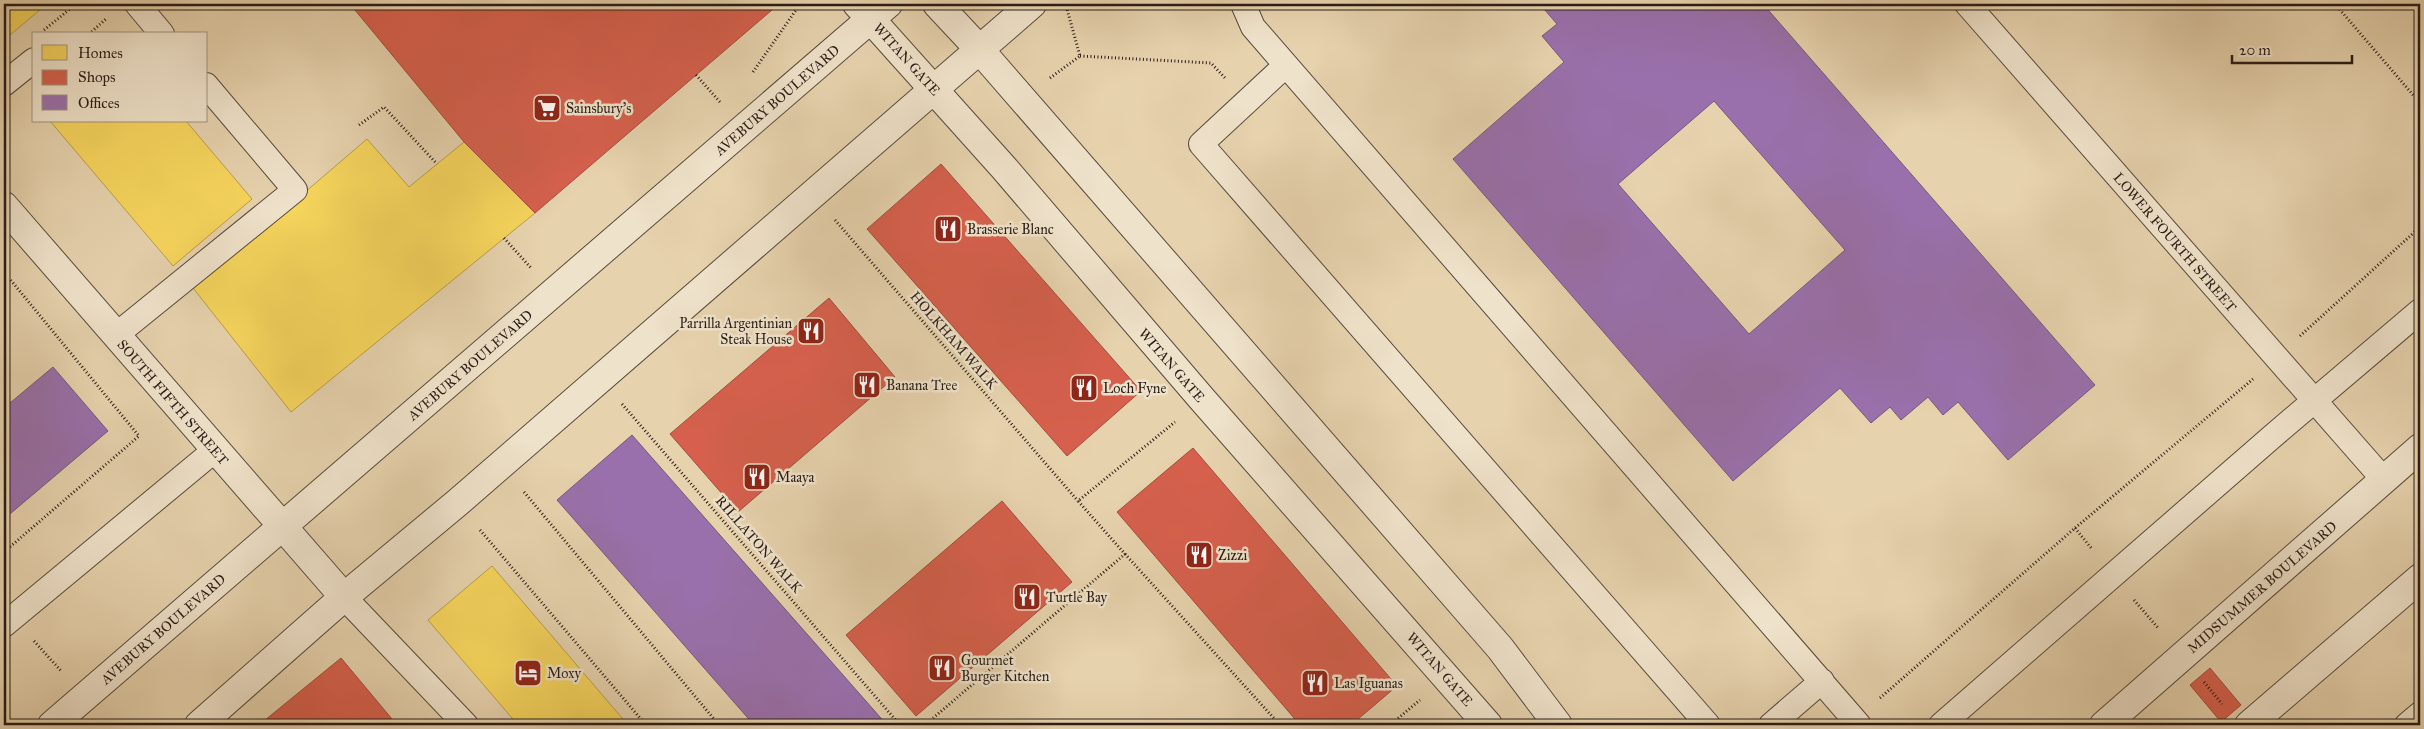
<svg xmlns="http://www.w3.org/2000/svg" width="2424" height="729" font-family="'IM FELL Great Primer',serif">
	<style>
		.homes { fill: #f6d55c; stroke: #b89e47 }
		.shops { fill: #d6604d; stroke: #a24c3c }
		.offices { fill: #9970ab; stroke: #77577e; fill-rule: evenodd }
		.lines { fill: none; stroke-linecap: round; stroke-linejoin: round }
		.service-casing { stroke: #584a3c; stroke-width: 26 }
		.minor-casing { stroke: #584a3c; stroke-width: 30 }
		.path { stroke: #291c16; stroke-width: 3; stroke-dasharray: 1 2.5; stroke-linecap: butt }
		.service { stroke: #efe2ca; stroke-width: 24 }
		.minor { stroke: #efe2ca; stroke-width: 28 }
		.labels { text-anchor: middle; stroke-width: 5; stroke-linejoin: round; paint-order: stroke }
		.street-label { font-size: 14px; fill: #291c16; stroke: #efe2ca }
		.poi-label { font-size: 14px; fill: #291c16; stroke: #efe2ca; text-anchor: start }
	</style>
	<rect width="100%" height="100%" fill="#e6d2ad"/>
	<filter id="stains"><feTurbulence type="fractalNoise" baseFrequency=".004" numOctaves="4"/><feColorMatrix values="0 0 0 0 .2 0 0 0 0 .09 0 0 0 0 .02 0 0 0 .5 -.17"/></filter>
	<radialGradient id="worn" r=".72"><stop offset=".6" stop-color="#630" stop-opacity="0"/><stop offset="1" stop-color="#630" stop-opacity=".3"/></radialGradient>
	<!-- homes -->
	<path class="homes" d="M 4,4 L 47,4 L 4,40 Z
		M 50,121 L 186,121 L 252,199 L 173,266 Z
		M 367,139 L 409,187 L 464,142 L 535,213 L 291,412 L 193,288 Z
		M 492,566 L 628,725 L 518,725 L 428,620 Z"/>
	<!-- shops -->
	<path class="shops" d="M 350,4 L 779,4 L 535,213 L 464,142 Z
		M 941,164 L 1141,391 L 1067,456 L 867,229 Z
		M 829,298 L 895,377 L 738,512 L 670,434 Z
		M 1193,448 L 1397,686 L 1351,725 L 1300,725 L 1117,512 Z
		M 1002,501 L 1072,582 L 916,716 L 846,635 Z
		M 341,658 L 397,725 L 259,725 Z
		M 2210,668 L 2241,705 L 2221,722 L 2190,685 Z"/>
	<!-- offices -->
	<path class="offices" d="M 1550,4 L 1763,4 L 2095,385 L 2008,460 L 1958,402 L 1943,415 L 1928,397 L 1901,420 L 1890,407 L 1871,423 L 1840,388 L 1733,481 L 1453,159 L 1564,62 L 1542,36 L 1557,24 L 1544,9 ZM 1714,101 L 1845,250 L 1749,334 L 1618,184 Z
		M 53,367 L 108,431 L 4,519 L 4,408 Z
		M 632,435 L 887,725 L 754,725 L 557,500 Z"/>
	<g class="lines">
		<defs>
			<path id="service" d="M 137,4 L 162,34
				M 1243,4 L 1253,27 L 1859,725
				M 1967,4 L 2384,480
				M 1286,65 L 1201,144 L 1708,725
				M 4,84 L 34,60
				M 116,335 L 295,190 L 206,85
				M 344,597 L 466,725
				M 4,625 L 215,450
				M 1771,725 L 1822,681
				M 1941,725 L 2274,435 L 2420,311
				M 2407,725 L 2420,714"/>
			<path id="minor" d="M 857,4 L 1004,168 L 1202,399 L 1488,725
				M 937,4 L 979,49 L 1500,648 L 1558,725
				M 4,206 L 344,597
				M 52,725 L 888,4
				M 199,725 L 344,597 L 457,503 L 1032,4
				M 2104,725 L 2420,448
				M 2249,725 L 2420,578"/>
		</defs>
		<!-- service casing -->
		<use href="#service" class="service-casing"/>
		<!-- minor casing -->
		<use href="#minor" class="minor-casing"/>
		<!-- path -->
		<path class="path" d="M 2335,4 L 2420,103
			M 44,30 L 76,4
			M 89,34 L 107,18
			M 1080,56 L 1211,63 L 1225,78
			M 753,72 L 796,10 L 791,4
			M 696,75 L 720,102
			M 1050,78 L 1080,56 L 1067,9
			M 359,125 L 384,107 L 437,164
			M 835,220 L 1078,501
			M 504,238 L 531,268
			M 4,272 L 139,436 L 4,552
			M 2300,336 L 2420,227
			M 622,404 L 900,725
			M 524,492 L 719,725
			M 2075,528 L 2092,549
			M 480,530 L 646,725
			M 1125,554 L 1280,725
			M 2134,600 L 2159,629
			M 34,641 L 62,672
			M 2204,682 L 2222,704
			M 1880,698 L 2075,528 L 2253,379
			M 925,725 L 1125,554 L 1078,501 L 1175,422
			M 1390,725 L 1420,700"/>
		<!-- service -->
		<use href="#service" class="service"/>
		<!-- minor -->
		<use href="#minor" class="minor"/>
	</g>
	<!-- icons -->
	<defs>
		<symbol id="supermarket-square" viewBox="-11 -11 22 22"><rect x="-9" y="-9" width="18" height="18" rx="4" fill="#8f2418" stroke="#efe2ca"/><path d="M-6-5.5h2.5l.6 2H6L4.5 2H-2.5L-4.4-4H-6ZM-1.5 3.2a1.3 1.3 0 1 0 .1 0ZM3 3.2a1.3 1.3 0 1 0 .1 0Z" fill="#fff"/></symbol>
		<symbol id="restaurant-square" viewBox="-11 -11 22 22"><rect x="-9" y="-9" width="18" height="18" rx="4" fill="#8f2418" stroke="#efe2ca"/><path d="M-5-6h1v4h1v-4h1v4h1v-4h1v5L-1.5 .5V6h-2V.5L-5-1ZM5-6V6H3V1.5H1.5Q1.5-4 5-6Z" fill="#fff"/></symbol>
		<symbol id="hotel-square" viewBox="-11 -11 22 22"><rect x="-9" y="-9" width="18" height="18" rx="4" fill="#8f2418" stroke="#efe2ca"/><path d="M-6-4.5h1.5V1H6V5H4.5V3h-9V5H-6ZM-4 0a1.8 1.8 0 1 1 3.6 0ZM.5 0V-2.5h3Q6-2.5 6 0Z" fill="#fff"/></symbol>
	</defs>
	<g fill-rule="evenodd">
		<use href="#supermarket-square" x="531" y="92" width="32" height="32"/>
		<use href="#restaurant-square" x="932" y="213" width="32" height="32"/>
		<use href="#restaurant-square" x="795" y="315" width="32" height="32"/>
		<use href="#restaurant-square" x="851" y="369" width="32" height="32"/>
		<use href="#restaurant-square" x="1068" y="372" width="32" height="32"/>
		<use href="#restaurant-square" x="741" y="461" width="32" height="32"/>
		<use href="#restaurant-square" x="1183" y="539" width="32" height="32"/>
		<use href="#restaurant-square" x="1011" y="581" width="32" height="32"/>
		<use href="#restaurant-square" x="926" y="652" width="32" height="32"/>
		<use href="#hotel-square" x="512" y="657" width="32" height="32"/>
		<use href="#restaurant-square" x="1299" y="667" width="32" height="32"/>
	</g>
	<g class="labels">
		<!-- street labels -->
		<g class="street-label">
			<text transform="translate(907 59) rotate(48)" y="5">WITAN GATE</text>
			<text transform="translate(777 100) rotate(-41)" y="5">AVEBURY BOULEVARD</text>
			<text transform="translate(2175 242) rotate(49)" y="5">LOWER FOURTH STREET</text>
			<text transform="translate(954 340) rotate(49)" y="5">HOLKHAM WALK</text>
			<text transform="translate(470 365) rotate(-41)" y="5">AVEBURY BOULEVARD</text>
			<text transform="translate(1172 365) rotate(49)" y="5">WITAN GATE</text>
			<text transform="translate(173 402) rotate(49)" y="5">SOUTH FIFTH STREET</text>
			<text transform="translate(759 544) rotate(49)" y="5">RILLATON WALK</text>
			<text transform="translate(2262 587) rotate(-41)" y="5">MIDSUMMER BOULEVARD</text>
			<text transform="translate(163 629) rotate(-41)" y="5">AVEBURY BOULEVARD</text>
			<text transform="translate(1440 669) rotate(49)" y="5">WITAN GATE</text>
		</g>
		<!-- poi labels -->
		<g class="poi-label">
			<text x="566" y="113">Sainsbury's</text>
			<text x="967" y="234">Brasserie Blanc</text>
			<text x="792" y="328" text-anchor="end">Parrilla Argentinian<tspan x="792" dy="16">Steak House</tspan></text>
			<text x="886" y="390">Banana Tree</text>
			<text x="1103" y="393">Loch Fyne</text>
			<text x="776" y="482">Maaya</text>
			<text x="1218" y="560">Zizzi</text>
			<text x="1046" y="602">Turtle Bay</text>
			<text x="961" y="665">Gourmet<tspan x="961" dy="16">Burger Kitchen</tspan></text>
			<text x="547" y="678">Moxy</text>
			<text x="1334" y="688">Las Iguanas</text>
		</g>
	</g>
	<!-- margin -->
	<rect width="2424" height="729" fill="none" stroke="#e6d2ad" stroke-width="20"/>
	<rect x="5" y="5" width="2414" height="719" fill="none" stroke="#291c16" stroke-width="2.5"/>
	<rect x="10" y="10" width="2404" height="709" fill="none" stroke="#291c16"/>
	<!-- legend -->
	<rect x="32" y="32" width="175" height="90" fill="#efe2ca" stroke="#a09382"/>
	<rect x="42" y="45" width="25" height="15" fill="#f6d55c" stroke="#a09382"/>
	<text x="78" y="58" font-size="15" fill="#291c16">Homes</text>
	<rect x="42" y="70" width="25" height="15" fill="#d6604d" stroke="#a09382"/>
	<text x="78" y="82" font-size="15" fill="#291c16">Shops</text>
	<rect x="42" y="95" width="25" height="15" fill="#9970ab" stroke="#a09382"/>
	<text x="78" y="108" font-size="15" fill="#291c16">Offices</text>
	<!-- scale -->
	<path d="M2232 55v8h120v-8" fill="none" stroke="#291c16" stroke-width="2.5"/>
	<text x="2239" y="55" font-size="15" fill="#291c16" stroke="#efe2ca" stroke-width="4" paint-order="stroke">20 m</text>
	<rect width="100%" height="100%" filter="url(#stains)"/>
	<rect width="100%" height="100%" fill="url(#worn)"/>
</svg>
